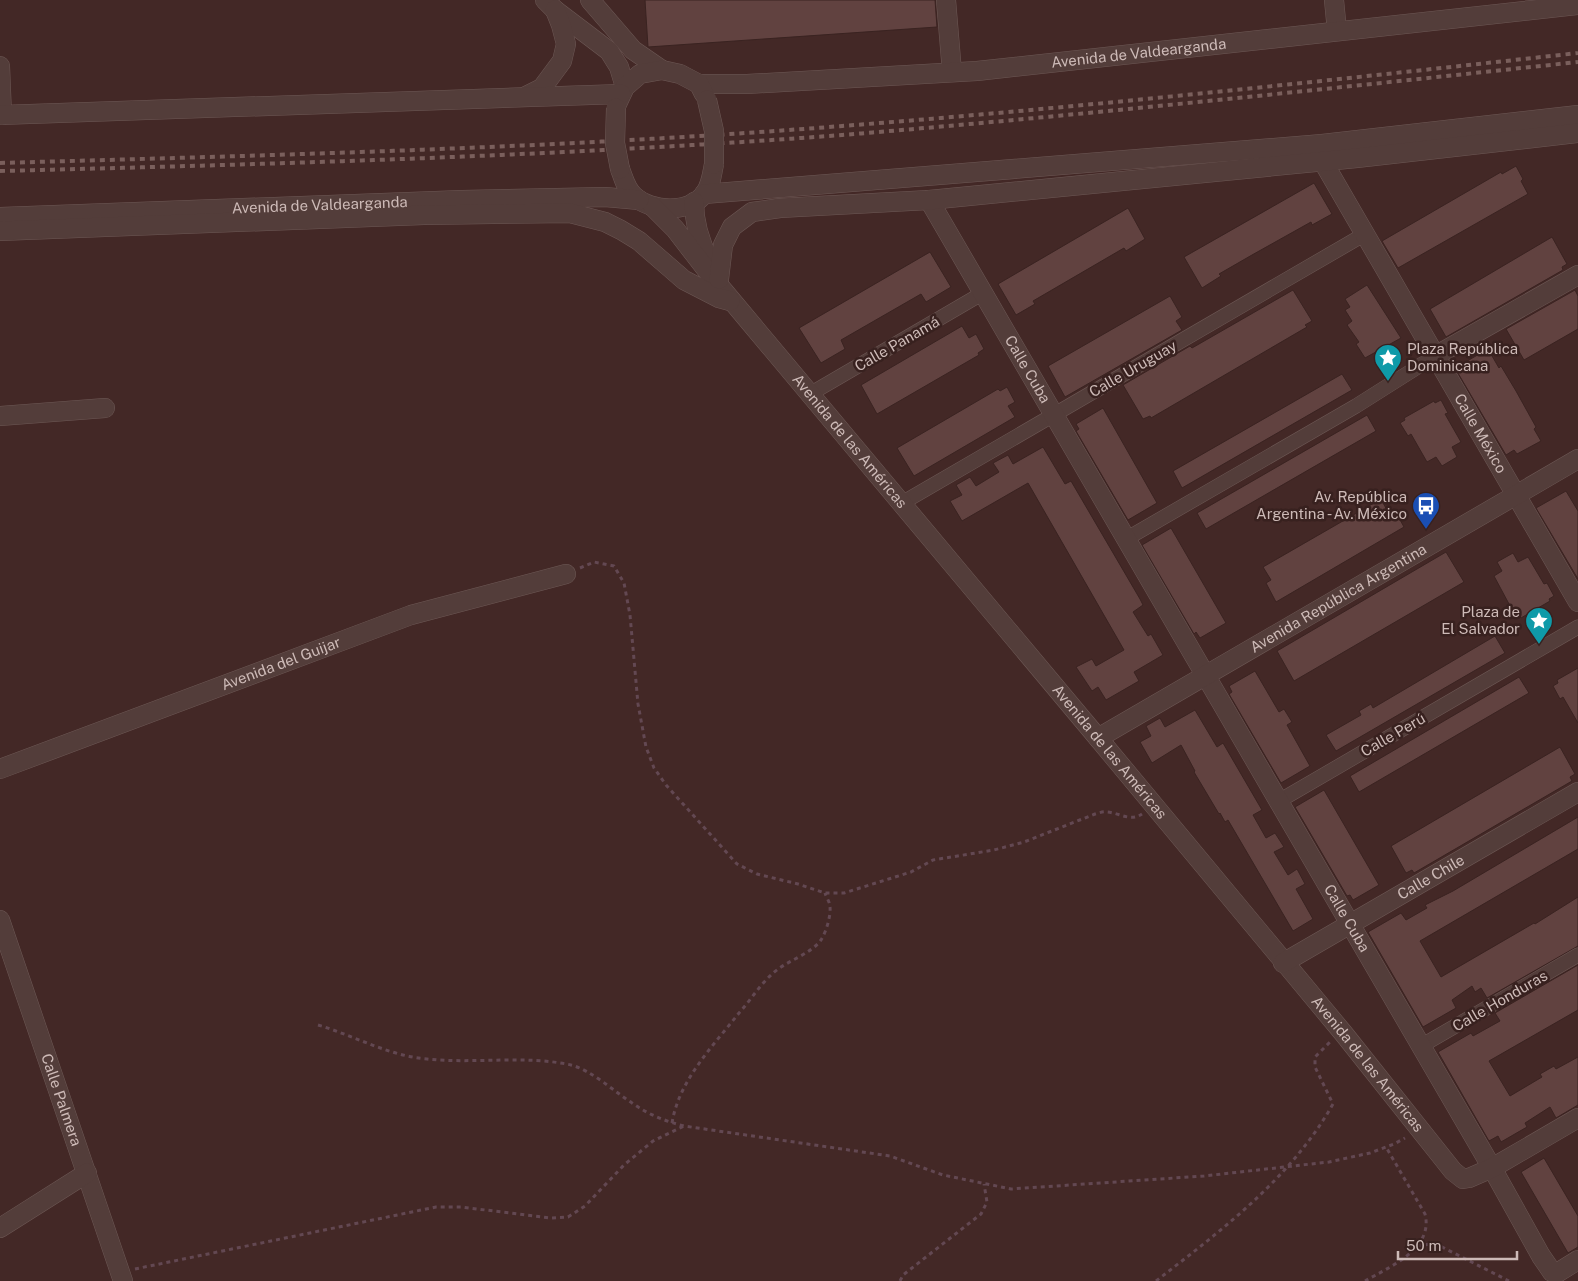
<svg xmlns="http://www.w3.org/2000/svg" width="1578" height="1281" font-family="'Public Sans',sans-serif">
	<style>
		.building { fill: #614240; stroke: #3a2321 }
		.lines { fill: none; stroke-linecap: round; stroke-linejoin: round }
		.pedestrian-casing { stroke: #6d5855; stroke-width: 15 }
		.minor-casing { stroke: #6d5855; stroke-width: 20 }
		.path { stroke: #634852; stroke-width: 3; stroke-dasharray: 4 4; stroke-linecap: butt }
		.pedestrian { stroke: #533d3a; stroke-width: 14 }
		.minor { stroke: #533d3a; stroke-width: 19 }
		.rail { stroke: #7a5f5c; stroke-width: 4; stroke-dasharray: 5 5; stroke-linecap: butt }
		.minor-bridge-casing { stroke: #6d5855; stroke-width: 20; stroke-linecap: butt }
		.minor-bridge { stroke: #533d3a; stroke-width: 19 }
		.labels { text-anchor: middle; stroke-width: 5; stroke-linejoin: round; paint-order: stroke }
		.street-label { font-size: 15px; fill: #cdbab7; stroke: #38211f }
		.poi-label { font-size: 15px; fill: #cdbab7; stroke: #38211f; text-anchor: end }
	</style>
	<rect width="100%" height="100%" fill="#432826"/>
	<!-- building -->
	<path class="building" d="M 645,0 L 935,0 L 937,27 L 648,47 Z
		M 1516,166 L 1523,179 L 1521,181 L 1528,194 L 1398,268 L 1382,241 L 1501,172 L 1502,174 Z
		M 1314,183 L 1332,214 L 1312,225 L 1311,222 L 1252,255 L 1219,274 L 1221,276 L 1202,288 L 1184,257 Z
		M 1128,208 L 1145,239 L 1126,251 L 1124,248 L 1033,301 L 1035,304 L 1016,315 L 998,284 Z
		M 1552,237 L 1567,264 L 1562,267 L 1563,270 L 1446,337 L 1430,309 Z
		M 930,252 L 951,287 L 926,302 L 921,294 L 841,340 L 845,349 L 821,363 L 799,328 Z
		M 1367,285 L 1401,338 L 1365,358 L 1356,344 L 1359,342 L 1347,325 L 1352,321 L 1345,310 L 1350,307 L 1345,299 Z
		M 1293,290 L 1312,321 L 1305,325 L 1307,327 L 1151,418 L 1150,416 L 1143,419 L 1123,385 L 1190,346 L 1192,348 Z
		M 1575,290 L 1578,296 L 1578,329 L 1524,360 L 1506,329 Z
		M 1170,296 L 1182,317 L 1176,321 L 1182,330 L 1065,397 L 1048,366 Z
		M 962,326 L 969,338 L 976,334 L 984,349 L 978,353 L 979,355 L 877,414 L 861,385 Z
		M 1488,349 L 1499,368 L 1501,366 L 1516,391 L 1536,427 L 1534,429 L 1541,441 L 1517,454 L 1514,450 L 1506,455 L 1455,368 Z
		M 1342,374 L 1352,390 L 1182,488 L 1173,471 Z
		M 1007,387 L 1015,402 L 1008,406 L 1015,417 L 914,476 L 897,448 L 998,389 L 1000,391 Z
		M 1441,400 L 1448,413 L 1445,414 L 1461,442 L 1452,447 L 1457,457 L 1442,466 L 1436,457 L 1427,462 L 1411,434 L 1408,436 L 1400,423 L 1405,420 L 1404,418 L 1434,401 L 1435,403 Z
		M 1103,408 L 1157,503 L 1128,520 L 1076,431 L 1079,429 L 1076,424 Z
		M 1367,415 L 1376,431 L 1206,529 L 1197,513 Z
		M 1043,447 L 1065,484 L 1071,481 L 1140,599 L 1143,605 L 1133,612 L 1148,636 L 1151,634 L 1163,655 L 1134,672 L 1139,681 L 1106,700 L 1098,687 L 1092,691 L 1076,667 L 1092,659 L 1096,666 L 1124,650 L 1028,483 L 962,521 L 950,501 L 962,495 L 956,485 L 970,477 L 976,486 L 999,472 L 993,463 L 1008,455 L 1013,464 Z
		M 1566,491 L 1578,511 L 1578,579 L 1536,508 Z
		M 1381,499 L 1388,512 L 1394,509 L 1404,527 L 1276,602 L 1266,583 L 1271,580 L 1263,567 Z
		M 1171,528 L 1226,623 L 1200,638 L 1196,632 L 1194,634 L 1142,545 Z
		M 1446,552 L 1464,582 L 1294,681 L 1277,651 Z
		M 1513,553 L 1518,562 L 1528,557 L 1544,584 L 1547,583 L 1554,596 L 1549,599 L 1550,601 L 1521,618 L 1519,616 L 1514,619 L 1506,606 L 1509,604 L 1494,576 L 1502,571 L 1497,562 Z
		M 1495,636 L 1505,653 L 1336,751 L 1326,735 L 1361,715 L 1359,711 L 1371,704 L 1373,708 Z
		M 1578,668 L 1578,723 L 1563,697 L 1560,699 L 1553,686 L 1558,683 L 1557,680 Z
		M 1255,671 L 1279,712 L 1284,709 L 1292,722 L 1287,725 L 1310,766 L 1281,783 L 1229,694 L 1232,692 L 1229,686 Z
		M 1519,677 L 1529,693 L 1359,792 L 1350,776 Z
		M 1195,710 L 1217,747 L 1223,743 L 1262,810 L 1253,815 L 1266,838 L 1275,833 L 1284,847 L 1274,852 L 1288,875 L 1297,869 L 1305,884 L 1296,889 L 1313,919 L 1293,931 L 1228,820 L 1225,822 L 1220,813 L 1219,814 L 1194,772 L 1195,771 L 1181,745 L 1152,763 L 1140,742 L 1151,736 L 1146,726 L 1160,718 L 1165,727 Z
		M 1560,747 L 1575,774 L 1570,777 L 1572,781 L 1414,873 L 1412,870 L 1406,873 L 1391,846 Z
		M 1324,790 L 1379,885 L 1353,900 L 1350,895 L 1347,896 L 1295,807 Z
		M 1578,817 L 1578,849 L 1420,941 L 1441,977 L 1534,923 L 1535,924 L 1578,897 L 1578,946 L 1487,998 L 1481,988 L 1475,992 L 1472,986 L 1452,1000 L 1456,1008 L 1423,1027 L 1368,932 L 1401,913 L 1406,920 L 1427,908 L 1425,905 L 1453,891 Z
		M 1578,965 L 1578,1010 L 1489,1061 L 1510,1096 L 1542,1077 L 1540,1074 L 1554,1066 L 1556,1069 L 1578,1057 L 1578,1105 L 1556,1118 L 1550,1107 L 1525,1123 L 1527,1127 L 1501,1142 L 1498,1136 L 1489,1141 L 1438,1052 L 1471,1033 L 1473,1036 L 1500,1021 L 1495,1013 Z
		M 1544,1158 L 1578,1216 L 1578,1247 L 1568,1253 L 1521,1172 Z"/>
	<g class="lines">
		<defs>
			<path id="pedestrian" d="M 810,394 L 983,293
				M 902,503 L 1365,234
				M 1126,539 L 1356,406 L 1435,356
				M 1279,801 L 1578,627
				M 1421,1046 L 1578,955"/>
			<g id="minor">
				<path d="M 545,0 L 555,10 L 609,51 L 619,67 L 625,87"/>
				<path d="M 590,0 L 633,50 L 662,70"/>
				<path d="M 946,0 L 952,72"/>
				<path d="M 1334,0 L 1337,31"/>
				<path d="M 0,66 L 2,115"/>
				<path id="s1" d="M 699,84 L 747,84 L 977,71 L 1578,5"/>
				<path d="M 526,96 L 542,88 L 562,61 L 566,44 L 561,25 L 555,10"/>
				<path d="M 617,104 L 625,87 L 640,74 L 662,70 L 680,74 L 699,84 L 704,94"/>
				<path d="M 0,115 L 621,94"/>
				<path id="s2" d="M 1322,160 L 1578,602"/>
				<path d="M 620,169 C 624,179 626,189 634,196 C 651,212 690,214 705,193 C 711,185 712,174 714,164"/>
				<path d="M 704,194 L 1322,144 L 1578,115"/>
				<path id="s3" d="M 929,200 L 1492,1168 L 1541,1256 L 1552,1272 L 1557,1273 L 1578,1260"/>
				<path d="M 694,202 C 694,223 700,242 709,260"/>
				<path id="s4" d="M 653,207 L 675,229 L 712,277 L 1098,738 L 1344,1034 L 1453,1171 L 1463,1179 L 1469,1178 L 1492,1168 L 1578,1118"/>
				<path id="s5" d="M 0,217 L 462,200 L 605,197 L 639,200"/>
				<path d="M 0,231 L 424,215 L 570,213 L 605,222 L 621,230 L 639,241 L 684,280 L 719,298 L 730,301"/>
				<path d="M 719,279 L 723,245 L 732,227 L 752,212 L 780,208 L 929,200 L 1357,158 L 1578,133"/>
				<path d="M 1435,356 L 1578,275"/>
				<path d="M 0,416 L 105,408"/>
				<path id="s6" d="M 1098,738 L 1578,459"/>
				<path id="s7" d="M 0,769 L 411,615 L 566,574"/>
				<path id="s8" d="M 0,920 L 123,1281"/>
				<path id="s9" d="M 1283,963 L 1578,792"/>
				<path d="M 0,1228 L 87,1173"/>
			</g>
		</defs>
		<!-- pedestrian casing -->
		<use href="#pedestrian" class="pedestrian-casing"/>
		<!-- minor casing -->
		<use href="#minor" class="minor-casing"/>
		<!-- path -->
		<path class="path" d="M 580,568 L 594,562 L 614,566 L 624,583 L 630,615 L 638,704 L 646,747 L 654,768 L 666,785 L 737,864 L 757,874 L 798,884 L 825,893 L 844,893 L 911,872 L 933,860 L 994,850 L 1024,842 L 1095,814 C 1099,813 1104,811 1107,812 C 1120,813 1130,822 1142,814
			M 318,1025 C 355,1036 389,1056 427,1059 C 473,1064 527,1055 571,1065 C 591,1070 615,1092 632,1103 C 649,1115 665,1121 684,1126 L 890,1156 L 943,1175 L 1011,1189 L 1204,1176 L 1329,1162 L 1370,1153 L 1394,1144 L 1405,1138
			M 672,1123 C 679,1080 713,1046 739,1013 C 750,1001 759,986 771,975 C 785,961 810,955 821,940 C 826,932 831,916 830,907 C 830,902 826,897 825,893
			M 1418,1246 L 1430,1244 L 1438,1245 L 1509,1281
			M 135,1269 L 436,1207 L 461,1207 L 551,1218 L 568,1217 L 585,1206 L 624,1165 L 653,1141 L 684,1126
			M 900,1281 L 903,1275 L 981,1214 L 987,1202 L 984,1184
			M 1156,1281 C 1222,1230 1291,1178 1333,1104 L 1315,1067 L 1315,1057 L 1330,1042
			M 1365,1281 C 1389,1267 1434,1249 1425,1214 L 1386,1147"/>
		<!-- pedestrian -->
		<use href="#pedestrian" class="pedestrian"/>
		<!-- minor -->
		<use href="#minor" class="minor"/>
		<!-- rail -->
		<path class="rail" d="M 0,163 C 280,155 563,148 842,126 C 1088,107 1333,80 1578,53
			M 0,171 C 281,164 562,156 842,135 C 1088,115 1333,88 1578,62"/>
		<defs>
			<path id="minor-bridge" d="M 707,100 L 714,131 L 714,164
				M 616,108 L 615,143 L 620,169"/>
		</defs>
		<!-- minor-bridge casing -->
		<use href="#minor-bridge" class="minor-bridge-casing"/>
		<!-- minor-bridge -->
		<use href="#minor-bridge" class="minor-bridge"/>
	</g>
	<!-- icons -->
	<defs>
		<symbol id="sight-pin" viewBox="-11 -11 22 30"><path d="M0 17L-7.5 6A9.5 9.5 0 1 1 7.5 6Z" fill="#0f9aa8" stroke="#38211f"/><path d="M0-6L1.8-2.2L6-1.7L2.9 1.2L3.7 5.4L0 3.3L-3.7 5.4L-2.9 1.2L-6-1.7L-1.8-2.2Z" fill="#fff"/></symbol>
		<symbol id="bus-pin" viewBox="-11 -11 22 30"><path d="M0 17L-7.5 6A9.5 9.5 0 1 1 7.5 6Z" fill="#1a4fb4" stroke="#38211f"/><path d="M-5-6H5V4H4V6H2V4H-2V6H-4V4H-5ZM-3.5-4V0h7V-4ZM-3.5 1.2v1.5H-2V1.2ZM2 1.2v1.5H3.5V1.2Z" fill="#fff"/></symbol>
	</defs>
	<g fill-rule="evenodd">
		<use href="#sight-pin" x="1372" y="342" width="32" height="43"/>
		<use href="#bus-pin" x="1410" y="490" width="32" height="43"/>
		<use href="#sight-pin" x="1523" y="605" width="32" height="43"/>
	</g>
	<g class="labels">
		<!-- street labels -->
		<g class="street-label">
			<text dy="5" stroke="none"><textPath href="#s1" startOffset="441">Avenida de Valdearganda</textPath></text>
			<text dy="5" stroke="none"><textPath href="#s5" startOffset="320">Avenida de Valdearganda</textPath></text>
			<text transform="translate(897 344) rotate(-30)" y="5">Calle Panamá</text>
			<text transform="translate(1133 369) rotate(-30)" y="5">Calle Uruguay</text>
			<text dy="5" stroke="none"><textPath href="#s3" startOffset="196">Calle Cuba</textPath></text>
			<text dy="5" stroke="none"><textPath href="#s2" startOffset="316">Calle México</textPath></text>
			<text dy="5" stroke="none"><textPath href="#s4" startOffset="306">Avenida de las Américas</textPath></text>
			<text dy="5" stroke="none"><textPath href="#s6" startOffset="278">Avenida República Argentina</textPath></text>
			<text dy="5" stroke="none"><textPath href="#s7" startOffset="300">Avenida del Guijar</textPath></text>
			<text transform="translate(1393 735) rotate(-30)" y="5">Calle Perú</text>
			<text dy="5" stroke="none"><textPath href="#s4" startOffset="711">Avenida de las Américas</textPath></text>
			<text dy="5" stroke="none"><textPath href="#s9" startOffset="171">Calle Chile</textPath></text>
			<text dy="5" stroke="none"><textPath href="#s3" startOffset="831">Calle Cuba</textPath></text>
			<text transform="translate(1500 1001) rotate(-30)" y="5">Calle Honduras</text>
			<text dy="5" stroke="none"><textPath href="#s4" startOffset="1116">Avenida de las Américas</textPath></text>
			<text dy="5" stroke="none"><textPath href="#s8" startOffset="190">Calle Palmera</textPath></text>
		</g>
		<!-- poi labels -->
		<g class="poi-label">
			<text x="1407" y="354" text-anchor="start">Plaza República<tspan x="1407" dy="17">Dominicana</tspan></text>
			<text x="1407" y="502">Av. República<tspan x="1407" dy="17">Argentina - Av. México</tspan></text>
			<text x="1520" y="617">Plaza de<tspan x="1520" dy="17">El Salvador</tspan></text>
		</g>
	</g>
	<!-- scale -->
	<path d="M1398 1251v8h119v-8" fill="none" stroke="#cdbab7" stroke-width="2.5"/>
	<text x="1406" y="1251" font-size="15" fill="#cdbab7" stroke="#38211f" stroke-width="4" paint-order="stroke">50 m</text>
</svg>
